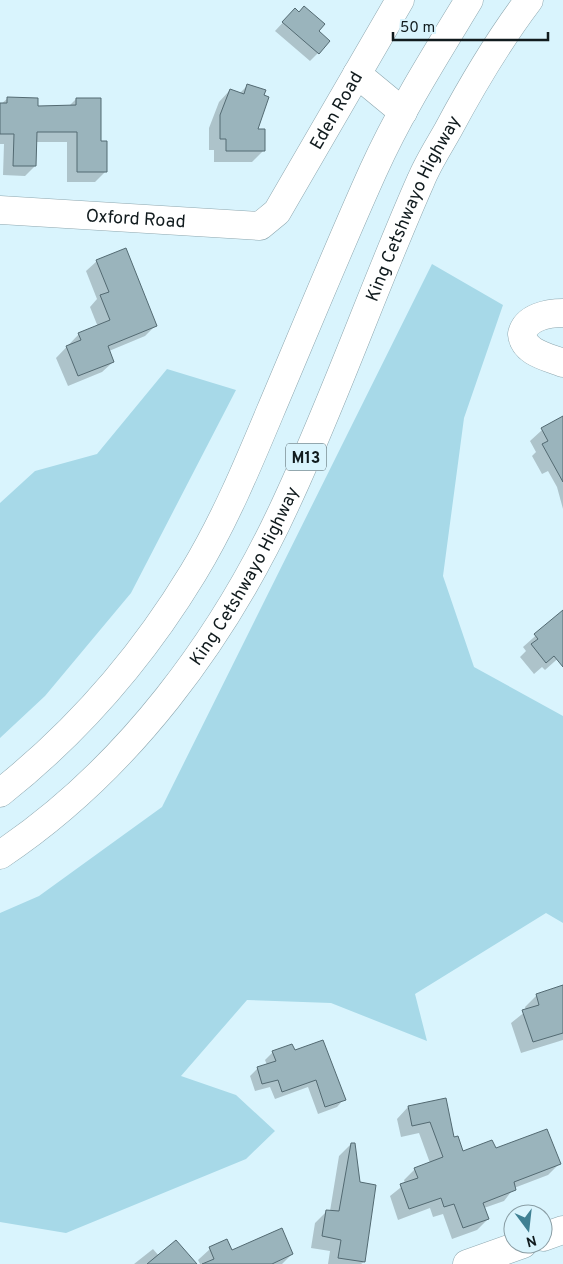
<svg xmlns="http://www.w3.org/2000/svg" width="563" height="1264" font-family="Overpass,sans-serif">
	<style>
		.green { fill: #a7d9e8 }
		.shadow { fill: #0003 }
		.building { fill: #9ab4bc; stroke: #536a72 }
		.lines { fill: none; stroke-linecap: round; stroke-linejoin: round }
		.minor-casing { stroke: #8ea7af; stroke-width: 29 }
		.highway-casing { stroke: #8ea7af; stroke-width: 29 }
		.minor { stroke: #fff; stroke-width: 28 }
		.highway { stroke: #fff; stroke-width: 28 }
		.labels { text-anchor: middle; stroke-width: 4.5; stroke-linejoin: round; paint-order: stroke }
		.shield { fill: #d9f4fd; stroke: #4d5c61; stroke-width: 1 }
		.shield-label { font-size: 16px; font-weight: bold; fill: #111b1e }
		.street-label { font-size: 18px; fill: #111b1e; stroke: #d9f4fd }
	</style>
	<rect width="100%" height="100%" fill="#d9f4fd"/>
	<!-- green -->
	<path class="green" d="M 432,264 L 503,305 L 464,418 L 443,576 L 474,667 L 563,716 L 563,923 L 546,913 L 415,994 L 427,1041 L 331,1003 L 247,1000 L 181,1076 L 236,1095 L 275,1131 L 246,1159 L 66,1233 L 0,1222 L 0,913 L 39,896 L 162,807 Z
		M 167,369 L 236,390 L 131,593 L 45,696 L 0,738 L 0,503 L 35,471 L 97,454 Z"/>
	<!-- shadow -->
	<path class="shadow" d="M 287,18 L 317,31 L 318,53 L 310,61 L 275,31 Z
		M 248,85 L 256,130 L 264,150 L 252,162 L 214,162 L 214,150 L 209,150 L 209,128 L 219,102 L 230,90 L 240,93 Z
		M 8,98 L 36,107 L 69,106 L 76,99 L 100,142 L 105,172 L 95,182 L 67,182 L 67,142 L 35,142 L 35,166 L 25,176 L 3,175 L 4,144 L 0,144 L 0,105 Z
		M 97,261 L 155,326 L 145,336 L 109,351 L 113,362 L 102,372 L 68,386 L 56,358 L 79,334 L 98,327 L 90,307 L 97,299 L 86,271 Z
		M 563,418 L 563,509 L 557,487 L 548,471 L 542,474 L 532,456 L 536,452 L 530,441 L 542,430 Z
		M 560,614 L 563,618 L 563,654 L 545,670 L 542,667 L 534,674 L 520,657 L 526,651 L 523,647 Z
		M 563,987 L 563,1040 L 521,1053 L 511,1023 L 526,1011 L 525,1007 L 537,995 Z
		M 273,1052 L 294,1052 L 344,1099 L 337,1107 L 318,1114 L 308,1087 L 275,1099 L 270,1087 L 255,1091 L 250,1076 L 258,1068 L 267,1065 L 265,1060 Z
		M 445,1099 L 453,1139 L 462,1152 L 495,1150 L 559,1164 L 548,1175 L 514,1188 L 504,1201 L 484,1208 L 488,1219 L 477,1230 L 452,1239 L 443,1214 L 433,1217 L 430,1208 L 398,1220 L 390,1196 L 405,1184 L 404,1180 L 415,1169 L 430,1163 L 419,1133 L 401,1137 L 397,1119 L 408,1107 Z
		M 351,1144 L 364,1262 L 361,1264 L 328,1264 L 330,1251 L 311,1248 L 315,1223 L 327,1211 L 330,1211 L 339,1156 Z
		M 153,1249 L 159,1256 L 190,1264 L 134,1264 Z
		M 210,1249 L 232,1252 L 292,1254 L 282,1264 L 200,1264 L 198,1260 Z"/>
	<!-- building -->
	<path class="building" d="M 304,6 L 325,24 L 319,31 L 330,41 L 319,54 L 282,22 L 295,8 L 299,12 Z
		M 247,84 L 266,90 L 264,95 L 269,97 L 258,129 L 265,129 L 265,151 L 226,151 L 226,139 L 220,139 L 220,115 L 230,89 L 244,94 Z
		M 7,97 L 38,98 L 38,106 L 76,105 L 76,98 L 101,98 L 101,141 L 107,141 L 107,172 L 77,172 L 77,132 L 37,132 L 36,166 L 13,166 L 14,134 L 0,134 L 0,103 L 7,103 Z
		M 126,248 L 157,326 L 108,346 L 114,362 L 78,376 L 66,346 L 81,340 L 78,333 L 110,320 L 100,295 L 109,292 L 96,260 Z
		M 563,416 L 563,482 L 542,444 L 548,441 L 541,428 Z
		M 563,610 L 563,667 L 554,656 L 546,663 L 531,644 L 538,639 L 534,634 Z
		M 563,985 L 563,1033 L 533,1042 L 522,1010 L 539,1005 L 536,994 Z
		M 323,1040 L 346,1100 L 325,1107 L 316,1080 L 282,1092 L 278,1080 L 262,1084 L 257,1067 L 276,1061 L 272,1051 L 292,1044 L 295,1050 Z
		M 446,1098 L 454,1137 L 458,1136 L 463,1151 L 492,1140 L 496,1148 L 547,1129 L 561,1164 L 514,1182 L 516,1190 L 483,1203 L 489,1219 L 463,1228 L 454,1204 L 444,1207 L 441,1198 L 409,1209 L 400,1184 L 418,1178 L 414,1168 L 443,1157 L 430,1122 L 412,1126 L 408,1106 Z
		M 351,1143 L 355,1143 L 360,1182 L 376,1185 L 365,1262 L 338,1258 L 341,1240 L 322,1236 L 326,1210 L 339,1211 Z
		M 282,1228 L 293,1254 L 272,1264 L 202,1264 L 214,1259 L 209,1247 L 227,1239 L 232,1250 Z
		M 176,1240 L 197,1264 L 147,1264 Z"/>
	<g class="lines">
		<defs>
			<g id="minor">
				<path d="M 357,74 L 403,112"/>
				<path id="s1" d="M 0,210 L 260,226 L 277,212 L 400,0"/>
				<path d="M 563,313 C 548,313 526,317 522,334 C 524,353 548,357 563,363"/>
				<path d="M 543,1237 L 563,1230"/>
				<path d="M 467,1264 L 523,1244"/>
			</g>
			<g id="highway">
				<path d="M 0,793 C 77,732 142,657 193,573 C 224,522 247,467 270,412 C 304,332 337,251 373,171 C 400,111 435,56 469,0"/>
				<path id="s2" d="M 0,855 C 127,770 224,639 287,501 C 336,396 374,286 421,180 C 428,163 439,146 448,130 C 472,85 498,41 529,0"/>
			</g>
		</defs>
		<!-- minor casing -->
		<use href="#minor" class="minor-casing"/>
		<!-- highway casing -->
		<use href="#highway" class="highway-casing"/>
		<!-- minor -->
		<use href="#minor" class="minor"/>
		<!-- highway -->
		<use href="#highway" class="highway"/>
	</g>
	<g class="labels">
		<!-- shield labels -->
		<rect class="shield" x="286" y="443.5" width="40" height="27" rx="4"/>
		<g class="shield-label">
			<text x="306" y="463">M13</text>
		</g>
		<!-- street labels -->
		<g class="street-label">
			<text dy="6" stroke="none"><textPath href="#s1" startOffset="400">Eden Road</textPath></text>
			<text dy="6" stroke="none"><textPath href="#s2" startOffset="780">King Cetshwayo Highway</textPath></text>
			<text dy="6" stroke="none"><textPath href="#s1" startOffset="136">Oxford Road</textPath></text>
			<text dy="6" stroke="none"><textPath href="#s2" startOffset="375">King Cetshwayo Highway</textPath></text>
		</g>
	</g>
	<!-- north arrow -->
	<g transform="translate(528 1229) rotate(165)"><circle r="24" fill="#d9f4fd" stroke="#899da4"/>
	<path d="M0-4L9 19L0 12L-9 19Z" fill="#3f8093"/>
	<text y="-8" font-size="14" font-weight="bold" text-anchor="middle" fill="#111b1e">N</text>
	</g>
	<!-- scale -->
	<path d="M393 32v8h155v-8" fill="none" stroke="#111b1e" stroke-width="2.5"/>
	<text x="400" y="32" font-size="15" fill="#111b1e" stroke="#d9f4fd" stroke-width="4" paint-order="stroke">50 m</text>
</svg>
